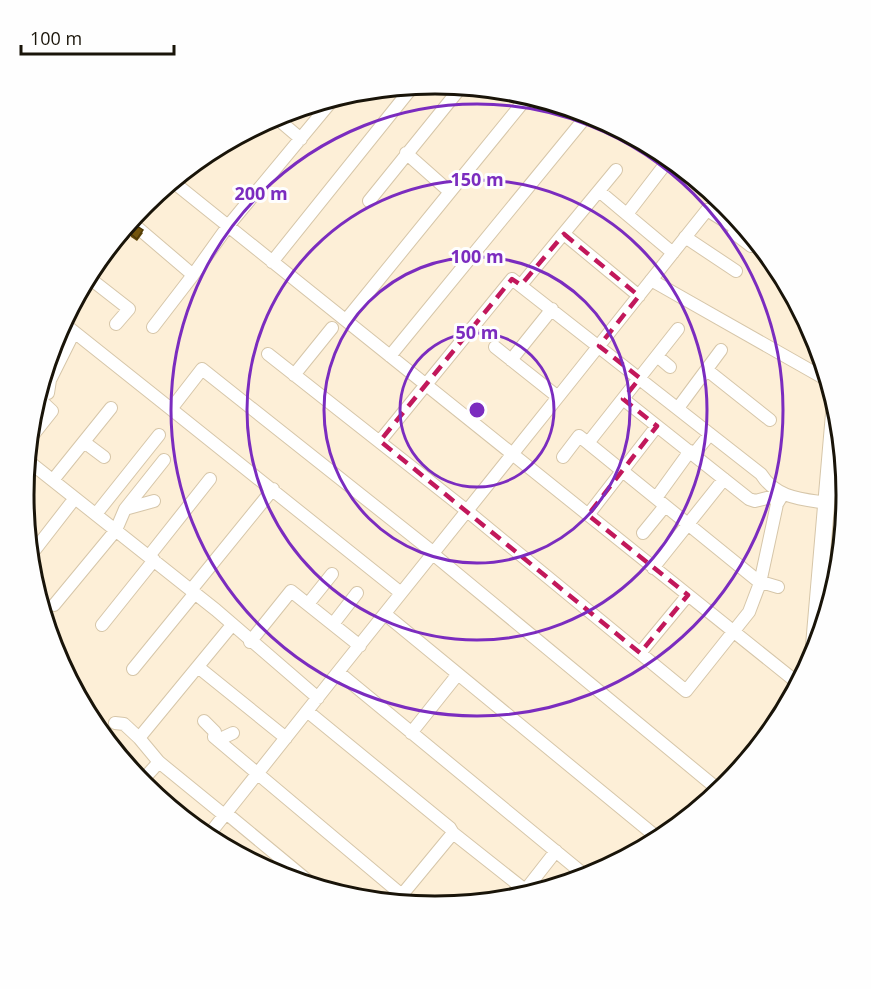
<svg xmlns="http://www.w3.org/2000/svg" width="871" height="989" font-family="'Open Sans',sans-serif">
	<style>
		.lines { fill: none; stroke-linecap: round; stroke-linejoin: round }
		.minor-casing { stroke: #d6c6a9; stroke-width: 14 }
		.major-casing { stroke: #d6c6a9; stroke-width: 18 }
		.minor { stroke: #fff; stroke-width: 12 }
		.major { stroke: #fff; stroke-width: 16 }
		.wall { fill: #63480a }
		.shaded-wall { fill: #503b08 }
		.building { fill: #73540c; stroke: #503b08; stroke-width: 1.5 }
		.marked { fill: none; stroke: #c2185b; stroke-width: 4.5; stroke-dasharray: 12 8; stroke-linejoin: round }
		.ring { fill: none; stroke: #7b2cbf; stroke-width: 3 }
		.rim { fill: none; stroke: #191409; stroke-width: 3 }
		.centre { fill: #7b2cbf; stroke: #fefefe; stroke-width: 3 }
		.ring-label { font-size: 18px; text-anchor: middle; font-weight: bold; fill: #7b2cbf; stroke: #fefefe; stroke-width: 6; stroke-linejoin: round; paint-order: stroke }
	</style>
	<rect width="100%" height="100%" fill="#fdefd7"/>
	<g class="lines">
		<defs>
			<path id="minor" d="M 274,116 L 301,139
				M 406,153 L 450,192 L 529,95
				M 172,181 L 799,684
				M 599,191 L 673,253
				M 369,201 L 462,86
				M 627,214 L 670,158
				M 131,222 L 193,275 L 153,327
				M 564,234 L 639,296
				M 685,237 L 736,271
				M 272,262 L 414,85
				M 193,275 L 228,226 L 335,97
				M 88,277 L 129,309 L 116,324
				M 651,280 L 829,381
				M 521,285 L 616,170
				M 346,320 L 450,192
				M 63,323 L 171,409
				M 495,347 L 558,397 L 707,210 L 736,228 L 734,233 L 751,246
				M 268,354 L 466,510 L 686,691 L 749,612 L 760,583 L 777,504 L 783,494
				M 390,356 L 589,113
				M 657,356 L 670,367
				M 511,360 L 552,309
				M 707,370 L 770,420
				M 294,375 L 332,328
				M 48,393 L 50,380 L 74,332
				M 678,408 L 721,350
				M 657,426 L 749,499 L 755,501 L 783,494
				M 29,440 L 52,411 L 37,397
				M 380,441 L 512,279 L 761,474 C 776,498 801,499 827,503
				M 84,442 L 104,457
				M 588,443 L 758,581 L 778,587
				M 694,454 L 710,434
				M 563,457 L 579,436 L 588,443 L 678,329
				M 27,460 L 216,610 L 318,698
				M 53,480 L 111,408
				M 656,498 L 690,451
				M 125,509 L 154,501
				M 96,514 L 159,435
				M 588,515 L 657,426 L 623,399
				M 643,533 L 665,506
				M 433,554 L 720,791
				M 30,556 L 75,498
				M 149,556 L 210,479
				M 653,568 L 724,479
				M 191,590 L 273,489
				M 401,593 L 171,409 L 202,369 L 434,553
				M 308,604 L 332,574
				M 54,605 L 116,530 L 125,509 L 164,460
				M 385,614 L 659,839
				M 333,624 L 357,593
				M 102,625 L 154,560
				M 250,642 L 291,591 L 360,646
				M 640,653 L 688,595
				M 198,667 L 286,738
				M 133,669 L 195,593
				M 338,672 L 558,397
				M 307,711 L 450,828 L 453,833 L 396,902
				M 204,721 L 215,732 L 214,737 L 402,895
				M 115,723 L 124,724 L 139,738 L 232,625
				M 411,733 L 458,674
				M 139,738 L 159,762 L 224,815
				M 218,740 L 233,733
				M 141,782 L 159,762
				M 226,813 L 313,885
				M 453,833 L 525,890
				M 207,837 L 338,672 L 587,877
				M 520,897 L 556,851"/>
			<path id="major" d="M 813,657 L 835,402"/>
		</defs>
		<!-- minor casing -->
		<use href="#minor" class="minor-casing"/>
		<!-- major casing -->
		<use href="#major" class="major-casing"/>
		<!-- minor -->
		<use href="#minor" class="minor"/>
		<!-- major -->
		<use href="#major" class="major"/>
	</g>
	<!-- wall -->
	<path class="wall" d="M 132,219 L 136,227 L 143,233 L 137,241 L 131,237 L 131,235 L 127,240 L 120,234 Z
		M 105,251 L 109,259 L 105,265 L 99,260 Z
		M 54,343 L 58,351 L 55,356 L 53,355 L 53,359 L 47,368 Z"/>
	<!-- shaded-wall -->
	<path class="shaded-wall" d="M 136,222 L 136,227 L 127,240 L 127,234 Z
		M 109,254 L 109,259 L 105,265 L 105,260 Z
		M 100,260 L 100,265 L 92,276 L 92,271 Z
		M 58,346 L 58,351 L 55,356 L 55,351 Z
		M 53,354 L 53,359 L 47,368 L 48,360 Z"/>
	<!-- building -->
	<path class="building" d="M 132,219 L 136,222 L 127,234 L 122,231 Z
		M 137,226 L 143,230 L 137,239 L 131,234 Z
		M 105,251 L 109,254 L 105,260 L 101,256 Z
		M 98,260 L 100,260 L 92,271 L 91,271 L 94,266 Z
		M 54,343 L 58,346 L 55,351 L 52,349 Z"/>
	<!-- marked area -->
	<path class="marked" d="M 564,234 L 639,296 L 599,346 L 640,378 L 623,399 L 657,426 L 588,515 L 688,595 L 640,653 L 380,441 L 512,279 L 521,285 Z"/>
	<!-- distance rings -->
	<g class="ring">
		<circle cx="477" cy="410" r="77"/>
		<circle cx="477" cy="410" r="153"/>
		<circle cx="477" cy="410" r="230"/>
		<circle cx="477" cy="410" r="306"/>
	</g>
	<!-- crop -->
	<path d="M0 0H871V989H0ZM34 495a401 401 0 1 1 802 0a401 401 0 1 1-802 0Z" fill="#fefefe" fill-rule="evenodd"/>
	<path class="rim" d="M34 495a401 401 0 1 1 802 0a401 401 0 1 1-802 0Z"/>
	<circle cx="477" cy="410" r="9" class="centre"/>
	<g class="ring-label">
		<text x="477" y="186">150 m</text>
		<text x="261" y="200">200 m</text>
		<text x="477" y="263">100 m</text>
		<text x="477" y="339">50 m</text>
	</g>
	<!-- scale -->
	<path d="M21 45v9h153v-9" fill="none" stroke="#191409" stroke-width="3"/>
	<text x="30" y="45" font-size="18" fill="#191409" stroke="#fefefe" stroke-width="4.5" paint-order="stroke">100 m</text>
</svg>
